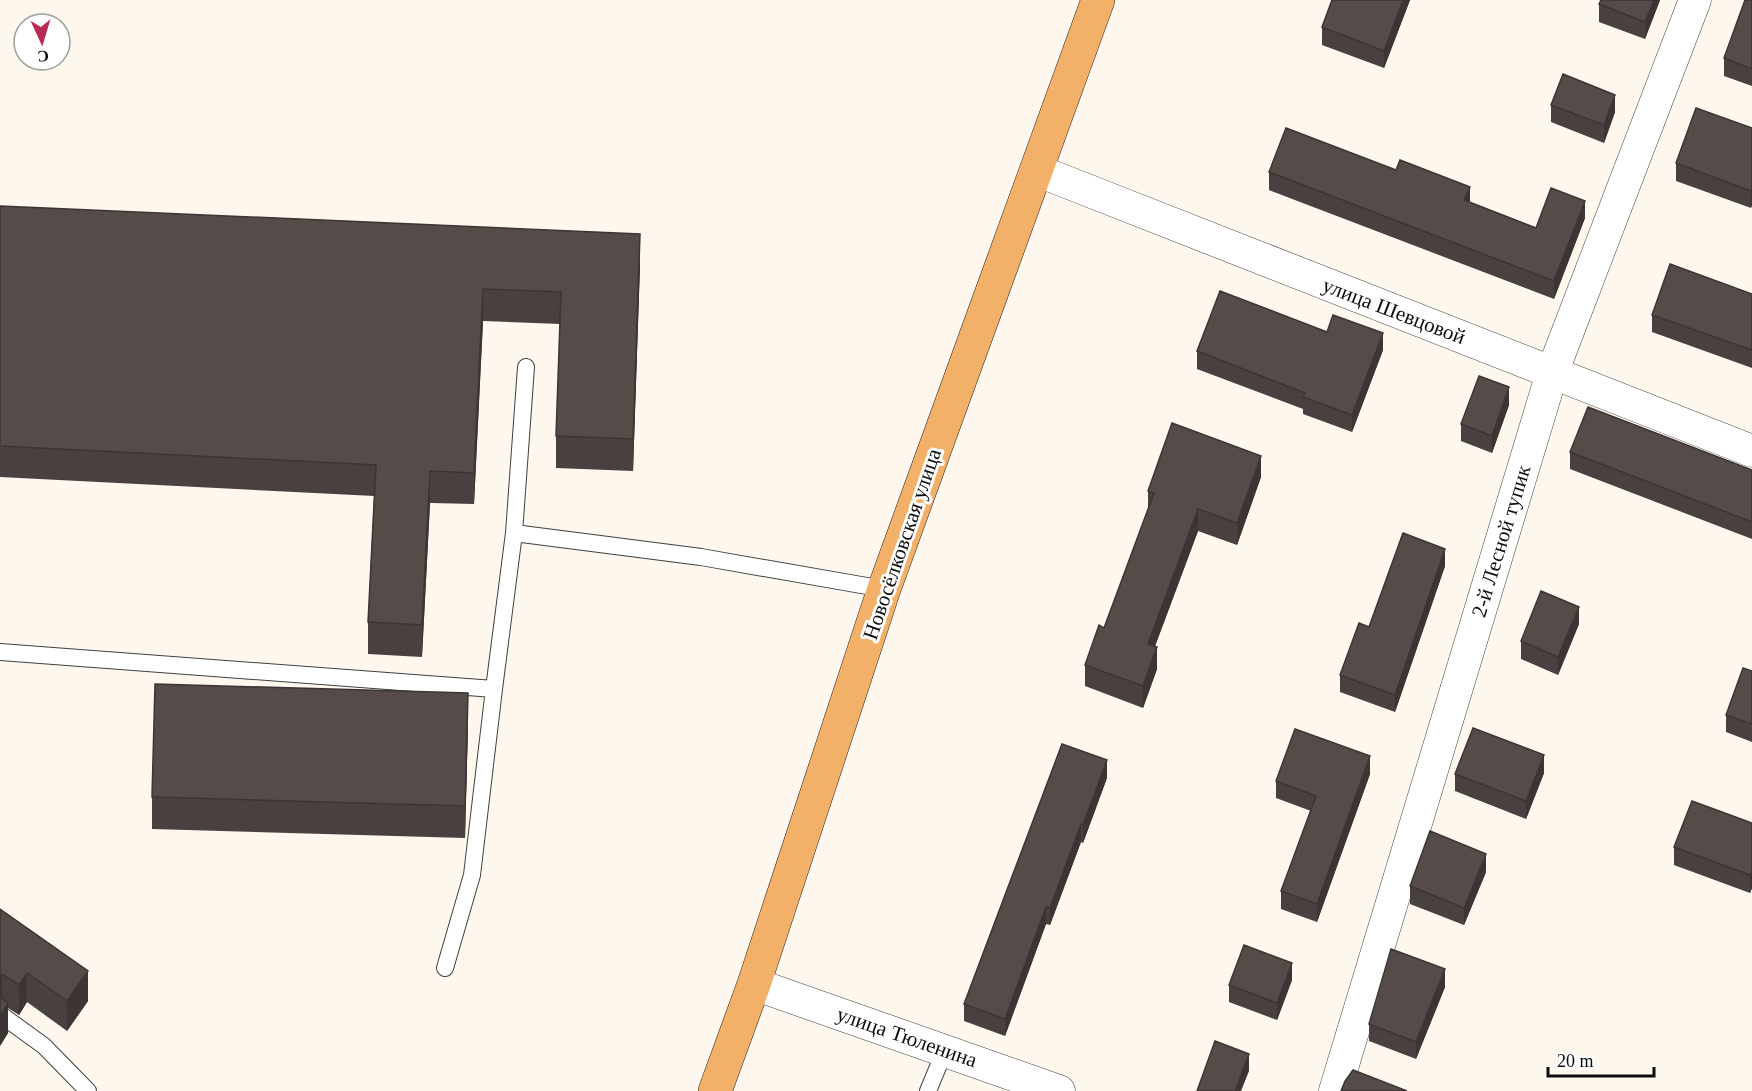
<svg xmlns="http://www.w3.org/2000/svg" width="1752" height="1091" font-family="Georgia,serif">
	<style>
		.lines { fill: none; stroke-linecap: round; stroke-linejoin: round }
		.service-casing { stroke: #404040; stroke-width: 18 }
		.minor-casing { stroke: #404040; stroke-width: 33 }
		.primary-casing { stroke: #1e1e1e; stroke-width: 34 }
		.service { stroke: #fff; stroke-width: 16 }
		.minor { stroke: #fff; stroke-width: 32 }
		.primary { stroke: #f3b069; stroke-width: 33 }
		.wall { fill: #494140 }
		.shaded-wall { fill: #3c3534 }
		.building { fill: #554c4a; stroke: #3c3534; stroke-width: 1.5 }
		.labels { text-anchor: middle; stroke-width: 6; stroke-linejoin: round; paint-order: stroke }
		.street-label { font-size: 21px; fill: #0d0d0d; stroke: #fff }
	</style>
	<rect width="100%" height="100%" fill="#fef7ee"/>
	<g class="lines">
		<defs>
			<path id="service" d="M 514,533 L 526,367
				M 0,652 L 494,689 L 514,533 L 701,557 L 884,589
				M 445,968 L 472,875 L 494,689
				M 0,1014 L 44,1046 L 88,1091
				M 928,1091 L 945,1050"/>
			<path id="minor" d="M 1036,170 L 1752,451
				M 754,984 L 1059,1091
				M 1335,1091 L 1552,373 L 1695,0"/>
			<path id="primary" d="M 715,1091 L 754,984 L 884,589 L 1098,0"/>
		</defs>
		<!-- service casing -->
		<use href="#service" class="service-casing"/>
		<!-- minor casing -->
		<use href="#minor" class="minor-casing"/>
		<!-- primary casing -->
		<use href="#primary" class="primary-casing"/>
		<!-- service -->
		<use href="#service" class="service"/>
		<!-- minor -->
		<use href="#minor" class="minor"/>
		<!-- primary -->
		<use href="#primary" class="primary"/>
	</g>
	<!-- wall -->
	<path class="wall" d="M 1332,0 L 1410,0 L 1384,68 L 1322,45 L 1322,27 Z
		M 1660,0 L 1645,39 L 1599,22 L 1599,4 Z
		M 1752,0 L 1752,86 L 1724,76 L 1724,58 Z
		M 1551,105 L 1615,112 L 1604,143 L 1551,122 Z
		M 1752,128 L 1751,208 L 1676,181 L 1676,163 Z
		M 1269,172 L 1470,202 L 1536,228 L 1585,218 L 1554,299 L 1269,190 Z
		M 0,206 L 640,265 L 633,471 L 556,468 L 556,436 L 560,324 L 483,321 L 474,504 L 430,503 L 422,657 L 368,654 L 368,622 L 374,496 L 0,477 Z
		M 1752,294 L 1752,368 L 1652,332 L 1652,315 Z
		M 1327,332 L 1383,350 L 1352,432 L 1303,414 L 1303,409 L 1197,369 L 1197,351 Z
		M 1509,405 L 1492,453 L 1461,441 L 1461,424 Z
		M 1570,452 L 1752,470 L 1752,539 L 1570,469 Z
		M 1261,477 L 1237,545 L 1198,531 L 1155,646 L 1157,669 L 1143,708 L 1085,686 L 1085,665 L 1104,628 L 1148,510 L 1148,491 Z
		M 1445,566 L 1395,712 L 1340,692 L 1340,675 L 1369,627 Z
		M 1579,624 L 1558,675 L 1521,659 L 1521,641 Z
		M 1752,671 L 1752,742 L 1726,732 L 1726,715 Z
		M 468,725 L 465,838 L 152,829 L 152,797 Z
		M 1544,773 L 1526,819 L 1455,791 L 1455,774 Z
		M 1370,774 L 1317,922 L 1281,909 L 1281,891 L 1311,811 L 1276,798 L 1276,781 Z
		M 1107,778 L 1083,843 L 1081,842 L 1050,925 L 1046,924 L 1005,1036 L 964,1021 L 964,1004 Z
		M 1752,823 L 1752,888 L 1750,893 L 1674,865 L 1674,847 Z
		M 1486,872 L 1464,925 L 1410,904 L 1410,886 Z
		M 0,909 L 88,1001 L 67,1031 L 27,1002 L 19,1015 L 8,1008 L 8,1033 L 0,1046 Z
		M 1292,980 L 1277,1020 L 1229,1002 L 1229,985 Z
		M 1445,987 L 1416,1059 L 1369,1041 L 1369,1024 Z"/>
	<!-- shaded-wall -->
	<path class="shaded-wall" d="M 1403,0 L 1410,0 L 1384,68 L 1384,51 Z
		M 1654,0 L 1660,0 L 1645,39 L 1645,22 Z
		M 1615,95 L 1615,112 L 1604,143 L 1604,125 Z
		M 1470,187 L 1470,204 L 1464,200 Z
		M 1752,188 L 1752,206 L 1751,208 L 1751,191 Z
		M 1585,201 L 1585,218 L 1554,299 L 1554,281 Z
		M 640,234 L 640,265 L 633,471 L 633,439 Z
		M 483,289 L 483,321 L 474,504 L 474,473 Z
		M 1383,333 L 1383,350 L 1352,432 L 1352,415 Z
		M 1509,387 L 1509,405 L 1492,453 L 1492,436 Z
		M 1261,456 L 1261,477 L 1237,545 L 1237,523 Z
		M 430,471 L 430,503 L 422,657 L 422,625 Z
		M 1198,509 L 1198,531 L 1148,665 L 1148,644 Z
		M 1445,549 L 1445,566 L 1395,712 L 1395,695 Z
		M 1579,607 L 1579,624 L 1558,675 L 1558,657 Z
		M 1157,647 L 1157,669 L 1143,708 L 1143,686 Z
		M 468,693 L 468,725 L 465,838 L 465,806 Z
		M 1544,755 L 1544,773 L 1526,819 L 1526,801 Z
		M 1370,756 L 1370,774 L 1317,922 L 1317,904 Z
		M 1107,760 L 1107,778 L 1083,843 L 1083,825 Z
		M 1081,824 L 1081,842 L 1050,925 L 1050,908 Z
		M 1486,854 L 1486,872 L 1464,925 L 1464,908 Z
		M 1752,870 L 1752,888 L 1750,893 L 1750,875 Z
		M 1046,907 L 1046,924 L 1005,1036 L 1005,1019 Z
		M 1292,963 L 1292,980 L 1277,1020 L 1277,1003 Z
		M 1445,969 L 1445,987 L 1416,1059 L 1416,1042 Z
		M 88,971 L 88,1001 L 67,1031 L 67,1001 Z
		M 27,973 L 27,1002 L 19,1015 L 19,985 Z
		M 2,974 L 2,1004 L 0,1004 L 0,975 Z
		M 8,1003 L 8,1033 L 0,1046 L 0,1016 Z
		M 1249,1054 L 1249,1071 L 1241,1091 L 1235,1091 Z"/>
	<!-- building -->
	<path class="building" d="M 1332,0 L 1403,0 L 1384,51 L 1322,27 Z
		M 1601,0 L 1654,0 L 1645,22 L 1599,4 Z
		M 1745,0 L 1752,0 L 1752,69 L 1724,58 Z
		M 1563,74 L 1615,95 L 1604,125 L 1551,105 Z
		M 1696,108 L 1752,128 L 1752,188 L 1751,191 L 1676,163 Z
		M 1286,128 L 1396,170 L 1400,160 L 1470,187 L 1464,200 L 1536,228 L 1551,188 L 1585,201 L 1554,281 L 1269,172 Z
		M 0,206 L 640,234 L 633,439 L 556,436 L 561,292 L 483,289 L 474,473 L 430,471 L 422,625 L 368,622 L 376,465 L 0,446 Z
		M 1670,264 L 1752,294 L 1752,350 L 1652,315 Z
		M 1220,291 L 1327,332 L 1333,315 L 1383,333 L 1352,415 L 1303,397 L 1305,393 L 1197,351 Z
		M 1479,376 L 1509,387 L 1492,436 L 1461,424 Z
		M 1588,407 L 1752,470 L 1752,522 L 1570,452 Z
		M 1172,423 L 1261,456 L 1237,523 L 1198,509 L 1148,644 L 1157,647 L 1143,686 L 1085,665 L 1099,625 L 1104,628 L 1154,493 L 1148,491 Z
		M 1403,533 L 1445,549 L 1395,695 L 1340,675 L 1359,623 L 1369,627 Z
		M 1541,591 L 1579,607 L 1558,657 L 1521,641 Z
		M 1743,668 L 1752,671 L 1752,724 L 1726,715 Z
		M 155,684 L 468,693 L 465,806 L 152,797 Z
		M 1473,728 L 1544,755 L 1526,801 L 1455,774 Z
		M 1295,729 L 1370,756 L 1317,904 L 1281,891 L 1316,796 L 1276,781 Z
		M 1062,744 L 1107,760 L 1083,825 L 1081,824 L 1050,908 L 1046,907 L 1005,1019 L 964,1004 Z
		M 1692,801 L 1752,823 L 1752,870 L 1750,875 L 1674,847 Z
		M 1430,831 L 1486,854 L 1464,908 L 1410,886 Z
		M 0,909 L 88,971 L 67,1001 L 27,973 L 19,985 L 2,974 L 0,975 Z
		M 1244,945 L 1292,963 L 1277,1003 L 1229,985 Z
		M 1391,949 L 1445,969 L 1416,1042 L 1369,1024 Z
		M 0,997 L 8,1003 L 0,1016 Z
		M 1215,1041 L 1249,1054 L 1235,1091 L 1197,1091 Z
		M 1353,1070 L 1407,1091 L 1341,1091 L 1345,1081 Z"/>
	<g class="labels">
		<!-- street labels -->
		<g class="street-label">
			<text transform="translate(1394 311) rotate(21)" y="7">улица Шевцовой</text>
			<text transform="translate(1501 541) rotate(-73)" y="7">2-й Лесной тупик</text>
			<text transform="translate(902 544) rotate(-71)" y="7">Новосёлковская улица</text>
			<text transform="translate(907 1037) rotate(19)" y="7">улица Тюленина</text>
		</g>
	</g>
	<!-- north arrow -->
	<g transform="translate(42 42) rotate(176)"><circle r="28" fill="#ffffff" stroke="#9e9e9e" stroke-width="1.5"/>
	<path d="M0-4.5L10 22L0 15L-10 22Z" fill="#b82a53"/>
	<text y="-9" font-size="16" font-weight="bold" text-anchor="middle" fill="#0d0d0d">С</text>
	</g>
	<!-- scale -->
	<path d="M1548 1067v9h106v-9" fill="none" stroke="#0d0d0d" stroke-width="3"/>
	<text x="1557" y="1067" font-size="18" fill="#0d0d0d" stroke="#ffffff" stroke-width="4.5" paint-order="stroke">20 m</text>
</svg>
